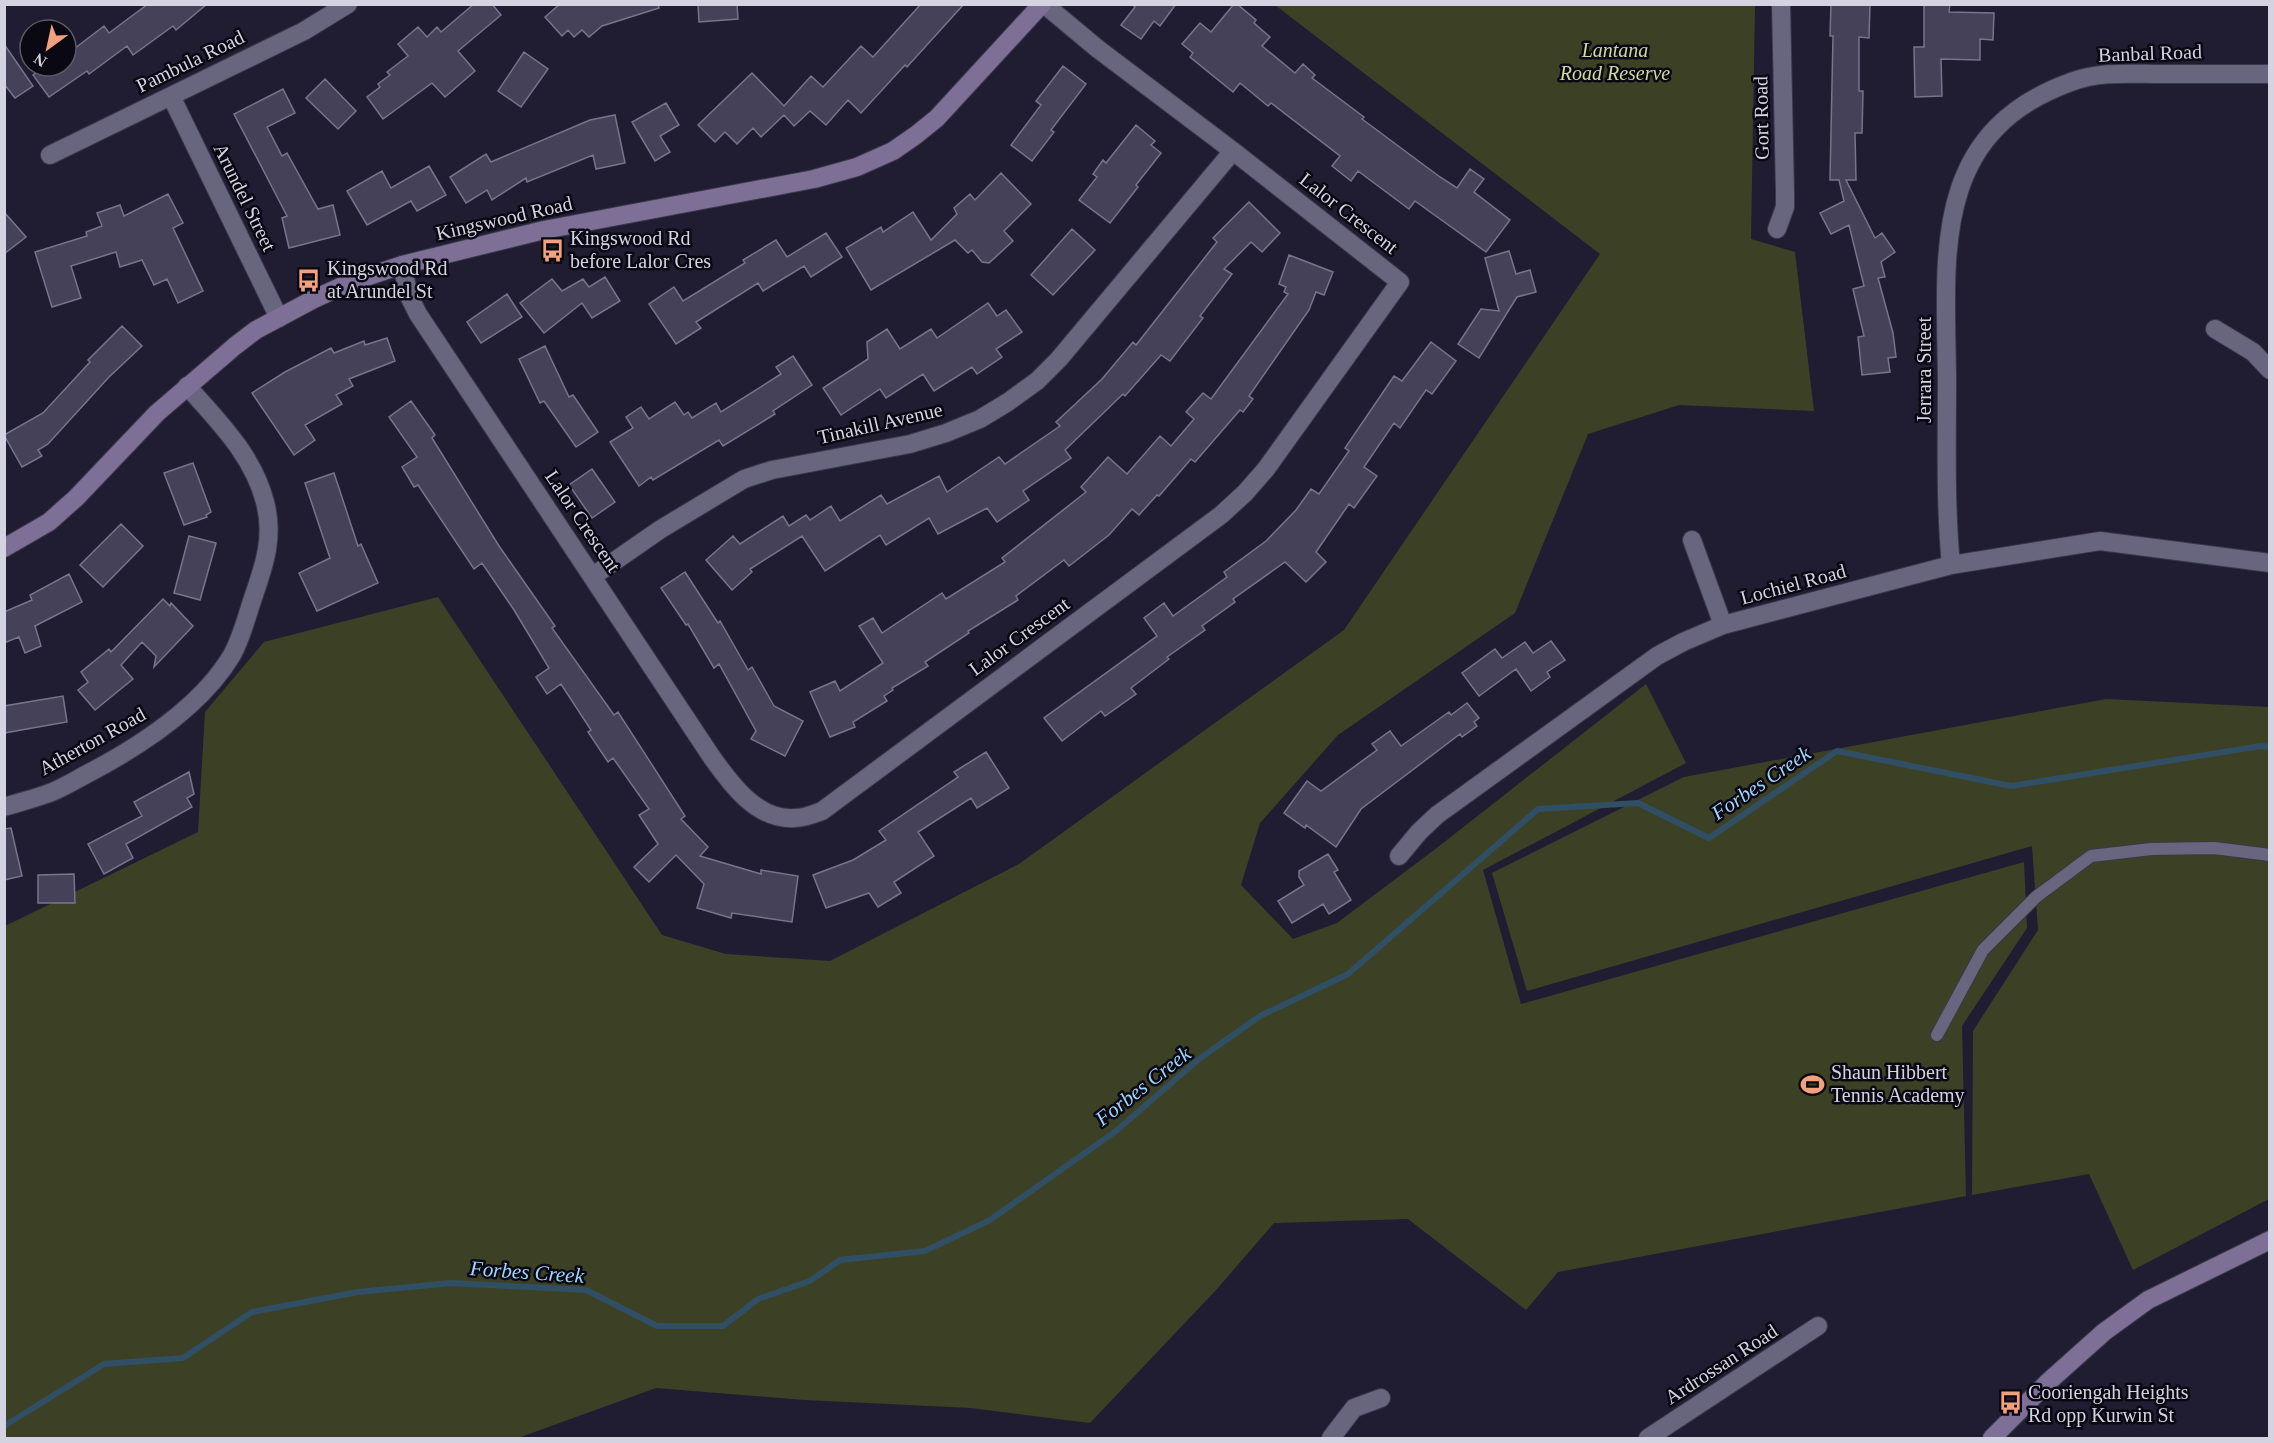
<svg xmlns="http://www.w3.org/2000/svg" width="2274" height="1443" font-family="Georgia,serif">
	<style>
		.green { fill: #3c4125 }
		.lines { fill: none; stroke-linecap: round; stroke-linejoin: round }
		.stream { stroke: #304f64; stroke-width: 6 }
		.building { fill: #444158; stroke: #77748e; stroke-width: 1.5 }
		.lane-casing { stroke: #3a3849; stroke-width: 14 }
		.street-casing { stroke: #3a3849; stroke-width: 20 }
		.secondary-casing { stroke: #3a3849; stroke-width: 20 }
		.lane { stroke: #68667f; stroke-width: 12 }
		.street { stroke: #68667f; stroke-width: 18 }
		.secondary { stroke: #7d6f95; stroke-width: 18 }
		.labels { text-anchor: middle; stroke-width: 5; stroke-linejoin: round; paint-order: stroke }
		.park-label { font-size: 20px; font-style: italic; fill: #d0db9e; stroke: #0a0812 }
		.street-label { font-size: 20px; fill: #d4d3e1; stroke: #0a0812 }
		.poi-label { font-size: 20px; fill: #d4d3e1; stroke: #0a0812; text-anchor: start }
		.water-label { font-size: 21px; font-style: italic; fill: #9cd5fd; stroke: #0a0812 }
	</style>
	<rect width="100%" height="100%" fill="#201d32"/>
	<!-- green -->
	<path class="green" d="M 1275,5 L 1755,5 L 1751,239 L 1795,252 L 1814,411 L 1679,405 L 1588,434 L 1515,613 L 1338,735 L 1260,823 L 1241,885 L 1293,939 L 1337,923 L 1438,847 L 1646,684 L 1686,763 L 1483,870 L 1521,1004 L 2024,862 L 2027,928 L 1962,1026 L 1966,1196 L 1558,1272 L 1526,1310 L 1408,1219 L 1274,1223 L 1217,1289 L 1090,1423 L 971,1408 L 805,1400 L 656,1388 L 518,1438 L 5,1438 L 5,926 L 198,832 L 205,712 L 264,642 L 438,597 L 662,935 L 726,954 L 830,961 L 1019,864 L 1344,630 L 1600,254 Z
		M 2106,699 L 2269,707 L 2269,1199 L 2133,1270 L 2089,1174 L 1972,1195 L 1973,1031 L 2038,930 L 2032,846 L 1527,991 L 1492,873 L 1684,777 Z"/>
	<g class="lines">
		<!-- stream -->
		<path class="stream" d="M 4,1426 L 104,1364 L 183,1358 L 252,1312 L 358,1292 L 451,1283 L 586,1290 L 657,1326 L 723,1326 L 758,1299 L 810,1281 L 840,1260 L 925,1251 L 990,1220 L 1116,1131 L 1199,1059 L 1260,1016 L 1348,974 L 1538,809 L 1638,803 L 1709,838 L 1837,751 L 2011,786 L 2261,746 L 2270,747"/>
	</g>
	<!-- building -->
	<path class="building" d="M 148,4 L 207,4 L 176,30 L 173,26 L 133,55 L 127,46 L 89,74 L 87,71 L 49,97 L 33,75 L 46,66 L 66,66 L 66,55 L 104,26 L 109,33 Z
		M 474,4 L 492,4 L 501,15 L 458,51 L 475,71 L 445,97 L 432,83 L 383,119 L 367,97 L 380,87 L 378,84 L 390,75 L 387,72 L 408,56 L 398,44 L 418,27 L 427,37 L 437,27 L 441,32 Z
		M 560,4 L 658,4 L 659,8 L 602,26 L 589,37 L 582,30 L 574,37 L 568,30 L 562,36 L 545,17 Z
		M 698,4 L 737,4 L 738,19 L 699,22 Z
		M 921,4 L 964,4 L 907,67 L 905,65 L 861,113 L 848,100 L 826,125 L 810,111 L 794,126 L 784,115 L 761,137 L 753,128 L 737,144 L 725,132 L 715,142 L 698,125 L 752,73 L 784,106 L 811,76 L 823,87 L 861,46 L 873,57 Z
		M 1132,4 L 1176,4 L 1160,26 L 1154,21 L 1141,39 L 1121,25 L 1135,7 Z
		M 1234,4 L 1237,4 L 1256,20 L 1254,23 L 1270,37 L 1262,46 L 1295,73 L 1303,64 L 1315,75 L 1312,78 L 1364,117 L 1362,119 L 1440,177 L 1457,188 L 1470,169 L 1484,179 L 1474,192 L 1510,220 L 1486,252 L 1415,201 L 1409,209 L 1358,171 L 1351,181 L 1332,166 L 1340,156 L 1271,103 L 1268,106 L 1240,83 L 1233,92 L 1190,57 L 1193,53 L 1182,44 L 1200,23 L 1211,32 Z
		M 1831,4 L 1870,4 L 1869,38 L 1859,37 L 1859,91 L 1863,91 L 1862,133 L 1855,133 L 1856,180 L 1846,180 L 1875,238 L 1882,233 L 1895,252 L 1881,262 L 1885,277 L 1878,278 L 1893,333 L 1896,357 L 1888,358 L 1890,372 L 1862,375 L 1858,337 L 1864,336 L 1853,289 L 1864,286 L 1849,225 L 1831,234 L 1820,213 L 1844,201 L 1839,180 L 1830,180 L 1833,36 L 1830,36 Z
		M 1924,4 L 1950,4 L 1949,12 L 1994,13 L 1993,40 L 1980,39 L 1980,60 L 1941,59 L 1942,96 L 1915,97 L 1914,47 L 1924,47 Z
		M 4,44 L 33,86 L 15,98 L 4,84 Z
		M 524,52 L 548,69 L 521,107 L 498,91 Z
		M 1063,66 L 1086,84 L 1051,130 L 1054,132 L 1032,161 L 1011,145 L 1041,105 L 1036,101 Z
		M 325,79 L 356,111 L 338,129 L 306,98 Z
		M 283,89 L 295,113 L 267,127 L 282,156 L 287,153 L 318,209 L 333,205 L 340,235 L 289,248 L 282,218 L 287,216 L 234,114 Z
		M 666,103 L 679,125 L 660,136 L 670,152 L 655,161 L 632,122 Z
		M 615,115 L 625,163 L 596,169 L 593,155 L 527,182 L 526,178 L 492,200 L 487,190 L 466,203 L 450,177 L 486,154 L 491,162 L 590,120 Z
		M 1136,125 L 1155,141 L 1151,145 L 1161,153 L 1136,185 L 1138,187 L 1110,223 L 1079,200 L 1097,177 L 1093,174 L 1103,160 L 1106,163 Z
		M 429,166 L 446,195 L 417,211 L 411,201 L 367,225 L 347,191 L 382,171 L 391,188 Z
		M 1001,173 L 1031,204 L 1004,231 L 1013,241 L 989,263 L 982,262 L 972,250 L 968,253 L 955,240 L 871,290 L 846,248 L 881,227 L 883,232 L 913,212 L 931,240 L 957,214 L 954,208 L 970,194 L 975,200 Z
		M 168,194 L 183,223 L 173,228 L 203,291 L 178,303 L 167,279 L 154,285 L 142,260 L 120,267 L 116,252 L 71,266 L 81,298 L 52,307 L 35,252 L 87,236 L 86,232 L 102,226 L 97,213 L 120,205 L 124,216 Z
		M 1249,202 L 1280,233 L 1262,252 L 1251,242 L 1224,269 L 1232,274 L 1200,316 L 1203,318 L 1170,361 L 1161,355 L 1125,396 L 1123,394 L 1065,450 L 1071,458 L 1023,491 L 1029,500 L 997,522 L 987,508 L 938,534 L 929,518 L 886,545 L 880,535 L 825,571 L 802,536 L 750,569 L 752,572 L 732,590 L 706,560 L 733,536 L 740,544 L 783,516 L 789,526 L 806,515 L 810,520 L 831,506 L 840,521 L 881,495 L 887,504 L 939,476 L 947,492 L 999,457 L 1005,464 L 1060,426 L 1056,422 L 1102,379 L 1133,342 L 1136,345 L 1217,242 L 1213,238 Z
		M 4,212 L 26,237 L 4,254 Z
		M 1072,229 L 1095,250 L 1053,295 L 1031,275 Z
		M 826,233 L 842,257 L 811,277 L 804,266 L 763,291 L 758,283 L 696,322 L 701,328 L 676,344 L 649,304 L 674,287 L 683,301 L 745,263 L 743,260 L 776,240 L 787,257 Z
		M 1509,251 L 1516,274 L 1530,270 L 1536,292 L 1517,297 L 1479,358 L 1458,344 L 1481,309 L 1499,311 L 1485,258 Z
		M 1289,255 L 1333,272 L 1324,295 L 1316,292 L 1309,310 L 1249,396 L 1253,399 L 1243,412 L 1240,410 L 1195,462 L 1191,459 L 1159,496 L 1157,495 L 1139,515 L 1132,509 L 1109,535 L 1069,566 L 1064,560 L 1016,596 L 1018,600 L 968,631 L 969,633 L 925,662 L 928,666 L 892,688 L 893,690 L 884,696 L 887,701 L 853,722 L 855,727 L 830,737 L 810,692 L 835,681 L 840,691 L 883,663 L 859,626 L 873,618 L 882,633 L 942,593 L 946,599 L 1005,562 L 1002,558 L 1086,492 L 1081,487 L 1108,457 L 1127,474 L 1160,436 L 1171,446 L 1194,419 L 1186,412 L 1203,393 L 1211,399 L 1288,294 L 1284,292 L 1286,287 L 1279,284 Z
		M 605,277 L 620,301 L 592,318 L 582,303 L 544,333 L 520,303 L 552,279 L 562,291 L 583,279 L 589,287 Z
		M 507,294 L 522,317 L 481,343 L 467,322 Z
		M 988,303 L 997,316 L 1006,310 L 1022,332 L 996,349 L 1002,357 L 977,374 L 972,367 L 934,391 L 923,374 L 886,398 L 880,389 L 841,415 L 823,388 L 868,359 L 867,342 L 887,329 L 900,349 L 931,329 L 937,338 Z
		M 122,326 L 142,346 L 109,377 L 48,444 L 38,450 L 42,456 L 22,467 L 4,435 L 43,413 L 90,362 L 88,360 Z
		M 387,338 L 395,361 L 349,379 L 353,386 L 336,395 L 342,404 L 305,425 L 315,440 L 294,455 L 252,393 L 285,372 L 331,348 L 334,353 L 364,341 L 365,345 Z
		M 1431,342 L 1456,361 L 1432,394 L 1426,390 L 1400,428 L 1394,423 L 1364,467 L 1377,476 L 1354,508 L 1349,504 L 1316,552 L 1326,562 L 1306,582 L 1285,562 L 1233,599 L 1235,602 L 1202,626 L 1205,630 L 1167,657 L 1169,659 L 1131,688 L 1136,694 L 1105,716 L 1101,711 L 1062,741 L 1044,718 L 1157,636 L 1144,618 L 1164,603 L 1173,616 L 1227,577 L 1224,572 L 1266,541 L 1296,510 L 1311,489 L 1319,494 L 1349,451 L 1345,448 L 1394,376 L 1402,381 Z
		M 545,346 L 569,397 L 573,395 L 598,432 L 576,447 L 544,401 L 540,403 L 519,359 Z
		M 793,356 L 812,385 L 773,411 L 775,414 L 723,446 L 719,440 L 653,480 L 651,477 L 639,486 L 610,442 L 633,428 L 626,417 L 641,407 L 649,419 L 675,402 L 684,415 L 688,412 L 692,418 L 716,403 L 721,412 L 781,374 L 776,367 Z
		M 411,401 L 435,435 L 432,438 L 499,546 L 555,626 L 552,628 L 614,715 L 618,712 L 685,816 L 681,819 L 708,847 L 700,856 L 761,874 L 761,870 L 798,876 L 792,922 L 732,913 L 731,918 L 697,908 L 704,884 L 676,855 L 649,882 L 634,867 L 658,844 L 639,815 L 649,809 L 613,758 L 608,762 L 588,732 L 591,730 L 561,684 L 547,694 L 536,677 L 549,668 L 514,610 L 482,563 L 474,569 L 418,485 L 414,487 L 402,467 L 417,457 L 389,417 Z
		M 193,463 L 211,512 L 206,515 L 207,517 L 184,525 L 164,473 Z
		M 592,469 L 615,502 L 592,518 L 569,485 Z
		M 334,473 L 358,546 L 361,544 L 378,583 L 317,611 L 299,573 L 330,558 L 305,483 Z
		M 121,524 L 143,546 L 103,587 L 80,565 Z
		M 189,536 L 216,543 L 200,600 L 174,593 Z
		M 685,572 L 718,623 L 720,621 L 748,670 L 752,667 L 774,706 L 803,721 L 785,756 L 751,739 L 756,731 L 719,664 L 714,668 L 688,624 L 686,625 L 661,588 Z
		M 69,574 L 82,602 L 35,626 L 41,646 L 25,653 L 19,637 L 4,643 L 4,612 L 32,600 L 30,595 Z
		M 163,599 L 170,606 L 171,603 L 193,626 L 154,667 L 156,656 L 142,642 L 121,665 L 133,679 L 95,710 L 78,690 L 88,682 L 81,672 L 109,649 L 111,652 Z
		M 1551,641 L 1565,660 L 1547,672 L 1550,677 L 1531,691 L 1516,669 L 1479,696 L 1462,673 L 1495,649 L 1502,658 L 1525,642 L 1533,653 Z
		M 63,696 L 67,722 L 4,733 L 4,706 Z
		M 1467,703 L 1479,718 L 1474,722 L 1477,726 L 1462,737 L 1460,734 L 1361,809 L 1336,847 L 1306,825 L 1305,828 L 1284,813 L 1307,781 L 1321,791 L 1377,750 L 1372,744 L 1390,731 L 1401,746 L 1449,712 L 1451,715 Z
		M 986,752 L 1009,788 L 977,808 L 971,798 L 918,832 L 934,856 L 894,882 L 901,893 L 878,907 L 869,893 L 826,908 L 813,875 L 853,860 L 886,840 L 879,831 L 958,777 L 954,772 Z
		M 189,772 L 194,794 L 187,798 L 192,807 L 126,844 L 133,858 L 104,874 L 88,844 L 142,816 L 134,802 Z
		M 11,828 L 22,876 L 4,880 L 4,829 Z
		M 1328,854 L 1338,870 L 1334,872 L 1351,900 L 1329,914 L 1323,904 L 1292,923 L 1278,901 L 1304,885 L 1299,877 L 1299,871 Z
		M 74,874 L 75,903 L 38,903 L 38,875 Z"/>
	<g class="lines">
		<defs>
			<path id="lane" d="M 1937,1035 L 1983,950 L 2036,897 L 2091,856 L 2151,849 L 2214,848 L 2270,855"/>
			<path id="street" d="M 171,96 L 279,318
				M 50,155 L 304,31 L 348,4
				M 1777,229 L 1785,207 L 1785,193 L 1781,4
				M 402,265 L 409,296 L 418,314 L 711,756 C 730,783 757,821 795,818 C 804,818 814,814 822,811 L 1221,515 L 1245,493 L 1266,469 L 1400,282 L 1233,151 L 1098,49 L 1044,4
				M 2215,329 L 2253,352 L 2270,370
				M 1692,540 L 1723,625
				M 1951,565 C 1945,504 1947,442 1947,380 C 1946,257 1929,133 2071,82 C 2100,71 2131,74 2161,74 C 2197,74 2233,74 2270,74
				M 593,576 L 661,529 L 744,479 L 772,470 L 910,444 L 946,433 L 980,419 L 1008,402 L 1037,381 L 1059,359 L 1233,151
				M 4,807 C 20,802 37,798 52,792 C 64,787 74,781 85,775 C 137,748 201,707 232,655 C 242,637 247,615 254,595 C 265,563 274,536 265,502 C 253,455 218,421 187,386
				M 1399,856 L 1419,832 L 1437,815 L 1657,656 L 1683,642 L 1723,625 L 1951,565 L 2100,541 L 2270,563
				M 1331,1438 L 1354,1408 L 1381,1398
				M 1648,1438 L 1818,1326"/>
			<path id="secondary" d="M 4,548 L 49,522 L 76,498 L 157,413 L 235,346 L 256,330 L 314,299 L 351,282 L 402,265 L 544,230 L 814,179 L 857,167 L 893,151 L 916,135 L 937,118 L 1042,4
				M 1992,1438 L 2047,1383 L 2104,1332 L 2148,1300 L 2270,1240"/>
		</defs>
		<!-- lane casing -->
		<use href="#lane" class="lane-casing"/>
		<!-- street casing -->
		<use href="#street" class="street-casing"/>
		<!-- secondary casing -->
		<use href="#secondary" class="secondary-casing"/>
		<!-- lane -->
		<use href="#lane" class="lane"/>
		<!-- street -->
		<use href="#street" class="street"/>
		<!-- secondary -->
		<use href="#secondary" class="secondary"/>
	</g>
	<!-- icons -->
	<defs>
		<symbol id="bus-bare" viewBox="-9 -9 18 18"><path d="M-5-6H5V4H4V6H2V4H-2V6H-4V4H-5ZM-3.5-4V0h7V-4ZM-3.5 1.2v1.5H-2V1.2ZM2 1.2v1.5H3.5V1.2Z" fill="#f1a17d" stroke="#0a0812" stroke-width="2.5" paint-order="stroke"/></symbol>
		<symbol id="stadium-bare" viewBox="-9 -9 18 18"><path d="M0-5a6.5 5 0 1 0 0 10a6.5 5 0 1 0 0-10ZM-3.5-1.8h7v3.6h-7Z" fill="#f1a17d" stroke="#0a0812" stroke-width="2.5" paint-order="stroke"/></symbol>
	</defs>
	<g fill-rule="evenodd">
		<use href="#bus-bare" x="536" y="234" width="33" height="33"/>
		<use href="#bus-bare" x="292" y="264" width="33" height="33"/>
		<use href="#stadium-bare" x="1796" y="1068" width="33" height="33"/>
		<use href="#bus-bare" x="1994" y="1386" width="33" height="33"/>
	</g>
	<g class="labels">
		<!-- park labels -->
		<g class="park-label">
			<text x="1615" y="57">Lantana<tspan x="1615" dy="23">Road Reserve</tspan></text>
		</g>
		<!-- street labels -->
		<g class="street-label">
			<text transform="translate(2150 53) rotate(-2)" y="7">Banbal Road</text>
			<text transform="translate(190 61) rotate(-26)" y="7">Pambula Road</text>
			<text transform="translate(1761 118) rotate(-91)" y="7">Gort Road</text>
			<text transform="translate(245 197) rotate(64)" y="7">Arundel Street</text>
			<text transform="translate(1349 213) rotate(38)" y="7">Lalor Crescent</text>
			<text transform="translate(504 218) rotate(-13)" y="7">Kingswood Road</text>
			<text transform="translate(1924 370) rotate(-90)" y="7">Jerrara Street</text>
			<text transform="translate(880 423) rotate(-13)" y="7">Tinakill Avenue</text>
			<text transform="translate(583 521) rotate(56)" y="7">Lalor Crescent</text>
			<text transform="translate(1793 584) rotate(-15)" y="7">Lochiel Road</text>
			<text transform="translate(1019 636) rotate(-36)" y="7">Lalor Crescent</text>
			<text transform="translate(92 741) rotate(-29)" y="7">Atherton Road</text>
			<text transform="translate(1721 1364) rotate(-33)" y="7">Ardrossan Road</text>
		</g>
		<!-- poi labels -->
		<g class="poi-label">
			<text x="570" y="245">Kingswood Rd<tspan x="570" dy="23">before Lalor Cres</tspan></text>
			<text x="327" y="275">Kingswood Rd<tspan x="327" dy="23">at Arundel St</tspan></text>
			<text x="1831" y="1079">Shaun Hibbert<tspan x="1831" dy="23">Tennis Academy</tspan></text>
			<text x="2028" y="1399">Cooriengah Heights<tspan x="2028" dy="23">Rd opp Kurwin St</tspan></text>
		</g>
		<!-- water labels -->
		<g class="water-label">
			<text transform="translate(1761 783) rotate(-34)" y="7">Forbes Creek</text>
			<text transform="translate(1143 1086) rotate(-38)" y="7">Forbes Creek</text>
			<text transform="translate(527 1272) rotate(4)" y="7">Forbes Creek</text>
		</g>
	</g>
	<!-- border -->
	<rect width="2274" height="1443" fill="none" stroke="#d4d3e1" stroke-width="12"/>
	<!-- north arrow -->
	<g transform="translate(48 48) rotate(213)"><circle r="28" fill="#0a0812" stroke="#5b5965" stroke-width="1.5"/>
	<path d="M0-4.5L10 22L0 15L-10 22Z" fill="#f1a17d"/>
	<text y="-9" font-size="16" font-weight="bold" text-anchor="middle" fill="#d4d3e1">N</text>
	</g>
</svg>
